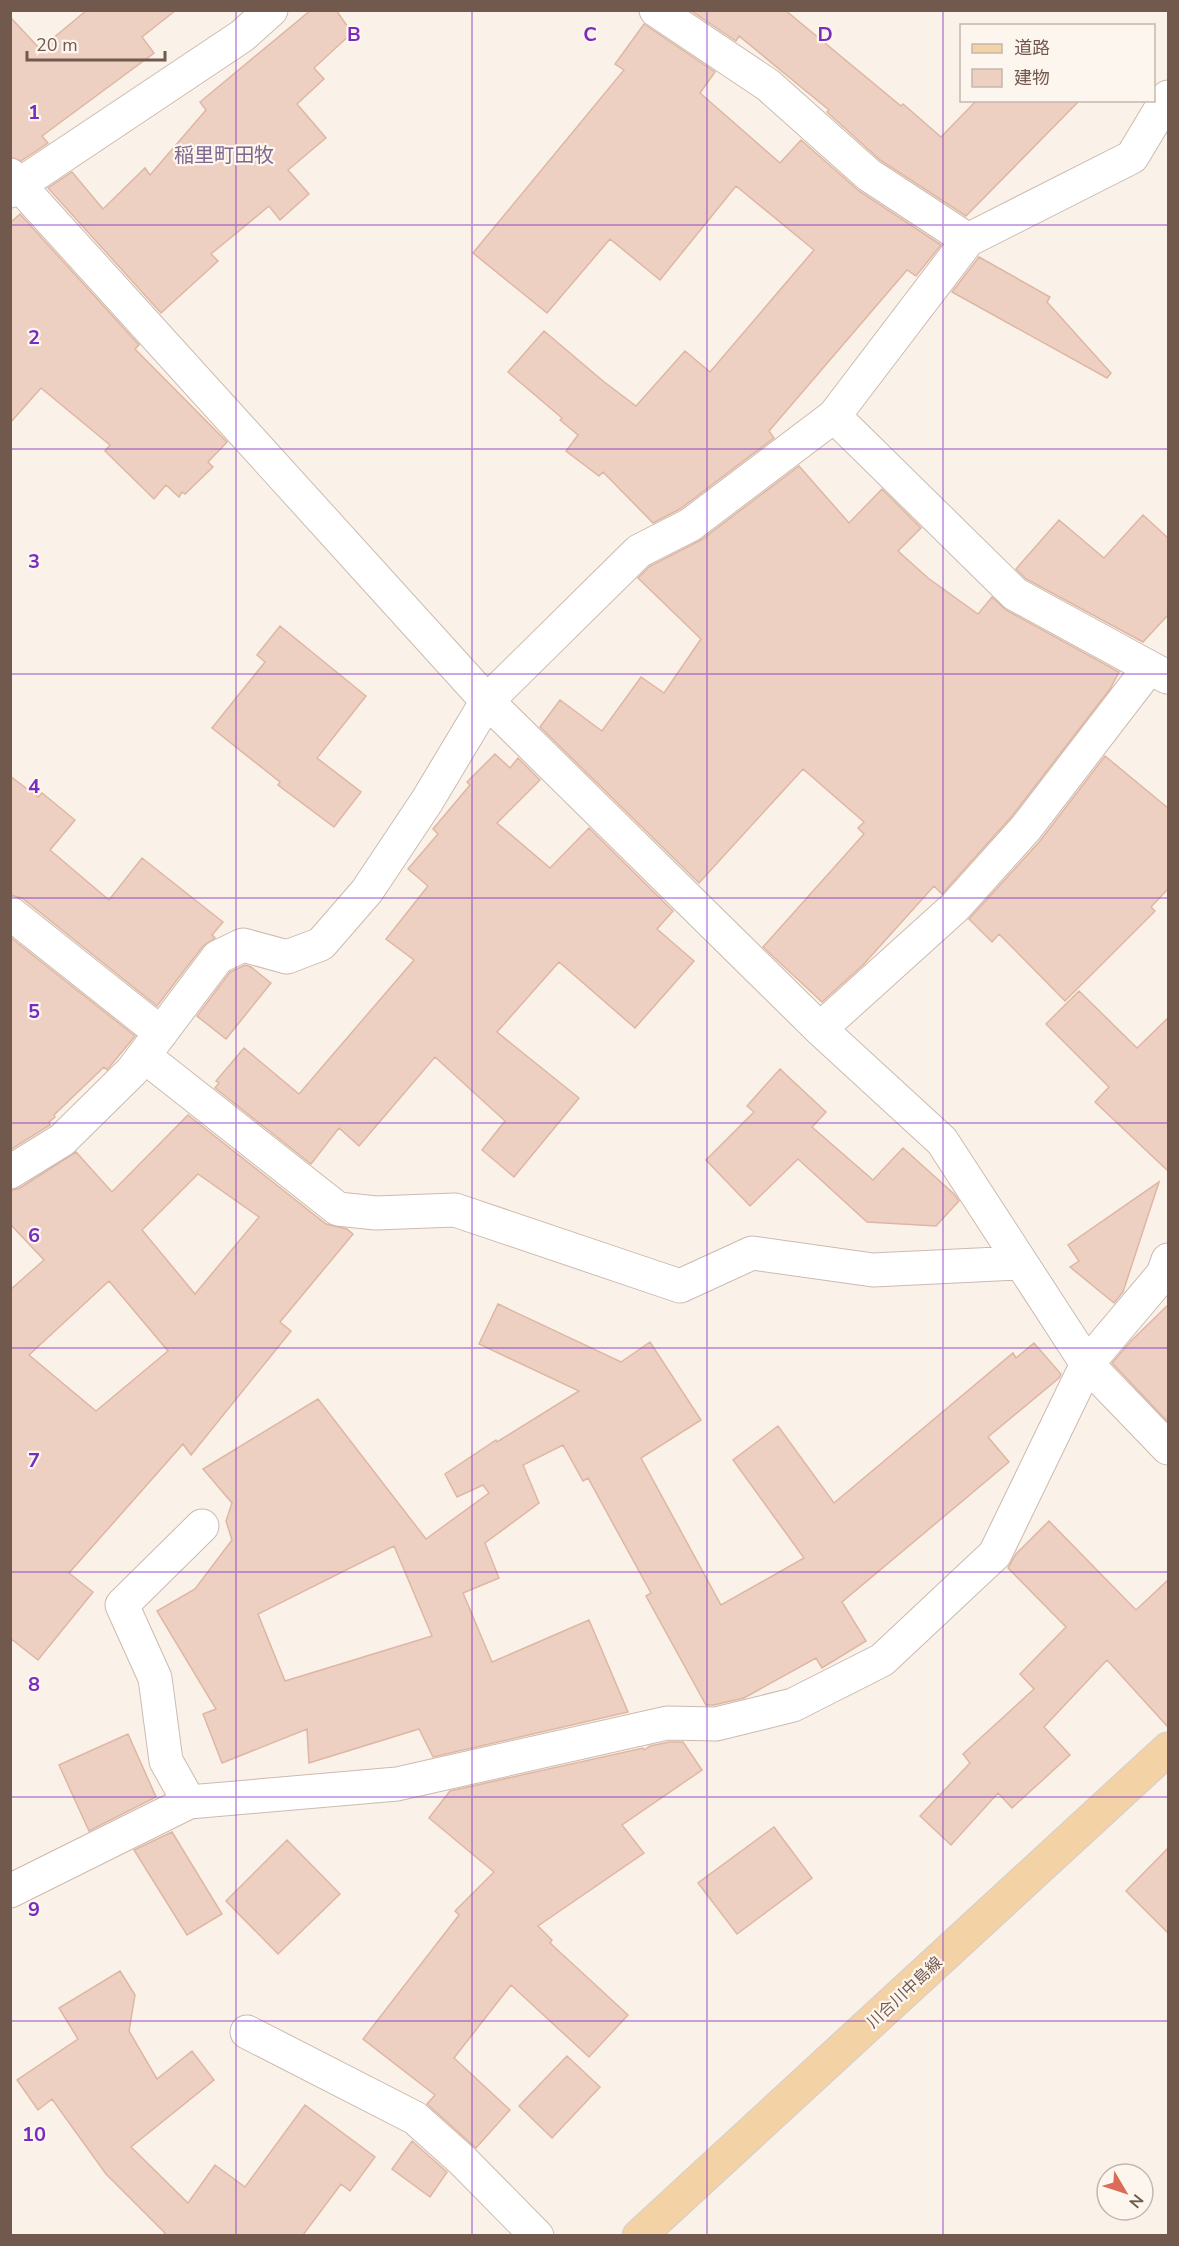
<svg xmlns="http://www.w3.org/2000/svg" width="1179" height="2246" font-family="'Nunito Sans','Noto Sans JP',sans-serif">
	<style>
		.building { fill: #edd0c2; stroke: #dfb6a3; stroke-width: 1.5; fill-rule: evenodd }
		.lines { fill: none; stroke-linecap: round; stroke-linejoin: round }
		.minor-casing { stroke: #ccbaaf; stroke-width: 35 }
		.major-casing { stroke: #d5cdca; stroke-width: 35 }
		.minor { stroke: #fff; stroke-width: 33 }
		.major { stroke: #f3d2a6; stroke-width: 33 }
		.grid { fill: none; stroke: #7b2cbf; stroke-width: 1.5; stroke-opacity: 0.55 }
		.labels { text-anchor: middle; stroke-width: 4.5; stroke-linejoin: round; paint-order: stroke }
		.street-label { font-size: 16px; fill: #72594e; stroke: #fdf6ee }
		.quarter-label { font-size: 20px; fill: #7e668e; stroke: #fdf6ee }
		.grid-label { font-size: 20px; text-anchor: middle; font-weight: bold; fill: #7b2cbf; stroke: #fdf6ee; stroke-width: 4.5; stroke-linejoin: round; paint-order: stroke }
	</style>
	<rect width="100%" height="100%" fill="#faf2e8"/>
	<!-- building -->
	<path class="building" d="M 87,10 L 176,10 L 142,37 L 154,53 L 42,136 L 48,143 L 21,161 L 10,157 L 10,17 L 40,49 Z
		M 311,10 L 336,10 L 352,33 L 314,68 L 324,79 L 297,104 L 326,138 L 288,170 L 309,194 L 280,220 L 269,206 L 211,254 L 218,261 L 161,313 L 48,188 L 72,172 L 103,209 L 145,168 L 150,175 L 206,110 L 200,102 Z
		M 690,10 L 785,10 L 901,106 L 903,104 L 941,137 L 977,100 L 1080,100 L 966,216 L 880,160 L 827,112 L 829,110 L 739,36 L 736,41 Z
		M 644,24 L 715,72 L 700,93 L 780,163 L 801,140 L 859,191 L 941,245 L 916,276 L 907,270 L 769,431 L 774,438 L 680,509 L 653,523 L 603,472 L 599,476 L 566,451 L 578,435 L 560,420 L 562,418 L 508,372 L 544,331 L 603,381 L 636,406 L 685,351 L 710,372 L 814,250 L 736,186 L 660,280 L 610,239 L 547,313 L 473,253 L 624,70 L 615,64 Z
		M 20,214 L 139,345 L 135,349 L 227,442 L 208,462 L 213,467 L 185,494 L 182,492 L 179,497 L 166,485 L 154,499 L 105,451 L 110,445 L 41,388 L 10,423 L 10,223 Z
		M 979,257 L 1050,297 L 1047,302 L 1111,373 L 1107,378 L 952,292 Z
		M 799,466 L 849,523 L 882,489 L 921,528 L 898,551 L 928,578 L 978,614 L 992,597 L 1006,610 L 1119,672 L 1110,689 L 1012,816 L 942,894 L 934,886 L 863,965 L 822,1002 L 763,947 L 864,834 L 858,828 L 864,822 L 803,769 L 699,883 L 540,727 L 560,700 L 602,731 L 641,677 L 664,693 L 701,639 L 638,578 L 650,566 L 701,540 Z
		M 1143,515 L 1168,538 L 1168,615 L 1143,642 L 1026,579 L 1016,569 L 1059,520 L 1104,558 Z
		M 280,626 L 366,696 L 317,758 L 361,792 L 334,827 L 278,785 L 280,782 L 212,728 L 265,662 L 257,655 Z
		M 495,754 L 510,768 L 518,758 L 540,780 L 497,823 L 550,868 L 589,828 L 673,911 L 657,929 L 694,961 L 635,1028 L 559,962 L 497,1032 L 579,1098 L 514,1177 L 482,1150 L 505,1121 L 435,1057 L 359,1146 L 339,1128 L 311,1164 L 215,1088 L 219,1083 L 216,1081 L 244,1048 L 299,1094 L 414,960 L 386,939 L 428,886 L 408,869 L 438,834 L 433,829 L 470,785 L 467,782 Z
		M 1105,756 L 1168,808 L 1168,889 L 1151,907 L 1155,911 L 1065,1001 L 999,934 L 992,942 L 969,919 L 1040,841 Z
		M 10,776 L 38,797 L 42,793 L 75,820 L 50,850 L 109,900 L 142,858 L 223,922 L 212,935 L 215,938 L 203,946 L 157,1006 L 22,898 L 10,895 Z
		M 10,937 L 135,1036 L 107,1070 L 104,1067 L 54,1115 L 55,1117 L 49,1122 L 50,1125 L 10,1150 Z
		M 245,965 L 251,967 L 271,983 L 226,1039 L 197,1016 L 230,972 Z
		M 1079,991 L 1137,1048 L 1168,1018 L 1168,1171 L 1095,1102 L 1109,1087 L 1046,1024 Z
		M 780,1069 L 826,1112 L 812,1127 L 873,1180 L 903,1148 L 954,1194 L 959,1201 L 936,1226 L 867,1222 L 798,1159 L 750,1206 L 706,1160 L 754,1112 L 747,1106 Z
		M 188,1115 L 326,1224 L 347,1229 L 353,1234 L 280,1322 L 291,1331 L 191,1455 L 183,1444 L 69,1573 L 93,1592 L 38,1660 L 10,1638 L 10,1290 L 44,1260 L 10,1224 L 10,1191 L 20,1188 L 76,1152 L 112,1192 ZM 198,1174 L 259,1217 L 195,1294 L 142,1230 ZM 109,1281 L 168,1351 L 96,1411 L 29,1355 Z
		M 1159,1182 L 1123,1292 L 1114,1303 L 1070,1267 L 1079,1261 L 1068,1245 Z
		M 498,1304 L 621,1362 L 650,1342 L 701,1420 L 641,1458 L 721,1605 L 804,1558 L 733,1460 L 778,1426 L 834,1503 L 1013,1353 L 1016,1358 L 1034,1343 L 1061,1374 L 1059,1378 L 988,1437 L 1009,1462 L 842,1602 L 866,1641 L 822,1668 L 816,1658 L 744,1698 L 714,1705 L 706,1705 L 646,1596 L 651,1593 L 588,1478 L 583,1481 L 563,1445 L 523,1465 L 539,1503 L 485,1543 L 499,1578 L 463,1593 L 492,1662 L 589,1620 L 628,1712 L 433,1757 L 419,1729 L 309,1763 L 307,1729 L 222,1763 L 203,1714 L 216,1709 L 157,1611 L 195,1589 L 232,1540 L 226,1521 L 232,1503 L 203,1469 L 318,1399 L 426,1539 L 489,1493 L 483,1485 L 457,1497 L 445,1474 L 496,1440 L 497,1442 L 579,1391 L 479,1344 ZM 394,1546 L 432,1636 L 285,1681 L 258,1614 Z
		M 1168,1305 L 1168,1422 L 1112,1363 L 1131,1341 Z
		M 1049,1521 L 1136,1610 L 1168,1580 L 1168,1727 L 1107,1660 L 1044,1727 L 1070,1755 L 1012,1808 L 998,1793 L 951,1845 L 920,1816 L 970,1763 L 963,1754 L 1034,1689 L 1020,1674 L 1066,1627 L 1008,1568 L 1016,1554 Z
		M 128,1734 L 156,1797 L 89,1831 L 59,1765 Z
		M 669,1742 L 683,1742 L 702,1770 L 622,1825 L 644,1853 L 538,1926 L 552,1940 L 550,1943 L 628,2015 L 589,2057 L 511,1985 L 454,2058 L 510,2110 L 476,2148 L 427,2104 L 435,2095 L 363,2039 L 459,1915 L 455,1911 L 494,1872 L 429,1818 L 450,1791 L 643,1748 L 644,1750 L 650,1746 Z
		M 774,1827 L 812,1878 L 737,1934 L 698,1883 Z
		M 172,1832 L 222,1914 L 187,1935 L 134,1850 Z
		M 287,1840 L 340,1894 L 278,1954 L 226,1901 Z
		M 1168,1848 L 1168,1933 L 1126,1891 Z
		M 120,1971 L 135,1995 L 129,2031 L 157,2079 L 192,2051 L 214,2080 L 131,2147 L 188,2203 L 215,2165 L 245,2187 L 305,2105 L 375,2157 L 350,2191 L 341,2184 L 303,2235 L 163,2235 L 165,2233 L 106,2174 L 52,2099 L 38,2110 L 17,2080 L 78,2039 L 59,2008 Z
		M 567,2056 L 600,2087 L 552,2138 L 519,2106 Z
		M 412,2141 L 447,2172 L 430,2197 L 392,2169 Z"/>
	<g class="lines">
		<defs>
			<path id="minor" d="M 656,10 L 768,85 L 869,175 L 968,240 L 1132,157 L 1168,97
				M 10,175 L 487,701 L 820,1029 L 942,1141 L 1087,1364 L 1168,1448
				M 10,191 L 242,36 L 271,10
				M 834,416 L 1015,594 L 1167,677
				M 10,913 L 161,1033
				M 820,1029 L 955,907 L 1026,828 L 1149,668
				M 144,1056 L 338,1209 L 376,1213 L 455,1210 L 680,1286 L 752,1253 L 873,1270 L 1020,1263
				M 10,1172 L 62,1140 L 132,1071 L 218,957 L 243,945 L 287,957 L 321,944 L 367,891 L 427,801 L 487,701 L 639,551 L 690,525 L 834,416 L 968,240
				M 189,1802 L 166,1761 L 155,1678 L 122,1605 L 202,1526
				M 10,1891 L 189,1802 L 397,1784 L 667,1723 L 716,1724 L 793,1705 L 882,1660 L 995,1554 L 1087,1364 L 1163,1274 L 1168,1260
				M 247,2032 L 415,2118 L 462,2160 L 537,2236"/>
			<path id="major" d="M 639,2236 L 1168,1749"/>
		</defs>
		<!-- minor casing -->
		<use href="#minor" class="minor-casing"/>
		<!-- major casing -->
		<use href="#major" class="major-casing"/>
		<!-- minor -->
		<use href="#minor" class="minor"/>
		<!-- major -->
		<use href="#major" class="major"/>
	</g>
	<!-- grid -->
	<path class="grid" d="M 236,10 L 236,2236M 472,10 L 472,2236M 707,10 L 707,2236M 943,10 L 943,2236M 10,225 L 1168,225M 10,449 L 1168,449M 10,674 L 1168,674M 10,898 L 1168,898M 10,1123 L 1168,1123M 10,1348 L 1168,1348M 10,1572 L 1168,1572M 10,1797 L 1168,1797M 10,2021 L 1168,2021"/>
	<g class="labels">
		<!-- street labels -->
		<g class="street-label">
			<text transform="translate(904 1992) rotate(-43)" y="6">川合川中島線</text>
		</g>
		<!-- quarter labels -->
		<g class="quarter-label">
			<text x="224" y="162">稲里町田牧</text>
		</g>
	</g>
	<g class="grid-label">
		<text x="354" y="41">B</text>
		<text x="590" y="41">C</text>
		<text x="825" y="41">D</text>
		<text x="34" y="119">1</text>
		<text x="34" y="344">2</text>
		<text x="34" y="568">3</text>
		<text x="34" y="793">4</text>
		<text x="34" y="1018">5</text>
		<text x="34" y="1242">6</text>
		<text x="34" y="1467">7</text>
		<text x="34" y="1691">8</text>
		<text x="34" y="1916">9</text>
		<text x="34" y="2141">10</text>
	</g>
	<!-- border -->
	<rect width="1179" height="2246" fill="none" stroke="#72594e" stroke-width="24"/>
	<!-- legend -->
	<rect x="960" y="24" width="195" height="78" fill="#fdf6ee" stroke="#c5b7ae" stroke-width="1.5"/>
	<rect x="972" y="44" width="30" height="9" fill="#f3d2a6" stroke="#c5b7ae" stroke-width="1.5"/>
	<text x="1014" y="54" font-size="18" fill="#72594e">道路</text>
	<rect x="972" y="69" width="30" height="18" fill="#edd0c2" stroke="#c5b7ae" stroke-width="1.5"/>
	<text x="1014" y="84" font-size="18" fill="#72594e">建物</text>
	<!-- north arrow -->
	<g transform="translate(1125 2192) rotate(129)"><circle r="28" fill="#fdf6ee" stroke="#c5b7ae" stroke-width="1.5"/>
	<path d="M0-4.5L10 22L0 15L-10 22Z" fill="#d96d58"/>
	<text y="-9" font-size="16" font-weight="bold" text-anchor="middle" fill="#72594e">N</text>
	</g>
	<!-- scale -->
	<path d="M27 51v9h138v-9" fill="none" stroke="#72594e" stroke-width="3"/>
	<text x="36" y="51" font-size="18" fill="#72594e" stroke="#fdf6ee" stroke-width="4.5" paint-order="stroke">20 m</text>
</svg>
